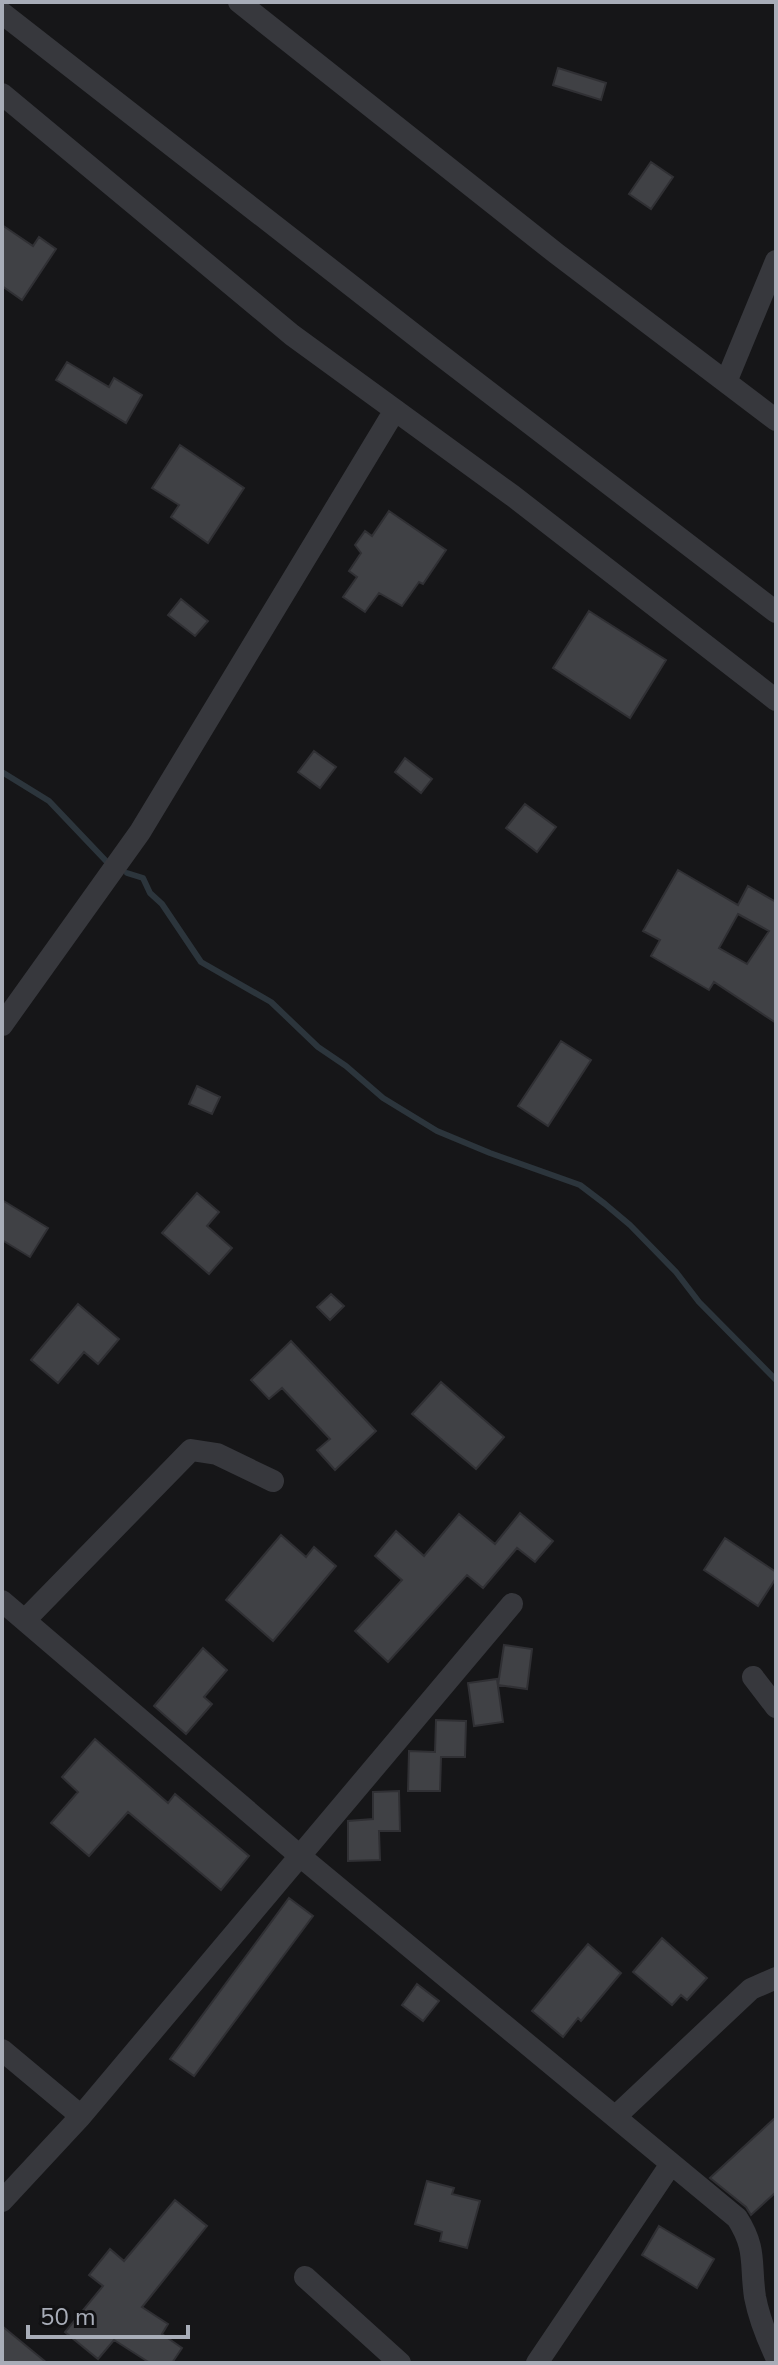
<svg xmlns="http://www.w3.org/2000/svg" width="778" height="2365" font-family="'Nunito Sans',sans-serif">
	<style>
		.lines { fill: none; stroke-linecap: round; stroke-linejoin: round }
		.stream { stroke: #2c353c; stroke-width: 6 }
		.building { fill: #404145; stroke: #303034; stroke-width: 2; fill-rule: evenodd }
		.street { stroke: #37383d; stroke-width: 22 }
	</style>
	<rect width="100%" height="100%" fill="#161618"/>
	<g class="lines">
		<!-- stream -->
		<path class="stream" d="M 2,772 L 49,801 L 107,862
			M 127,873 L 143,878 L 150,893 L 162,904 L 201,962 L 271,1002 L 318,1047 L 346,1066 L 383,1098 L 437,1131 L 490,1153 L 580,1185 L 605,1204 L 630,1225 L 676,1272 L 699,1302 L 776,1380"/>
	</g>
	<!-- building -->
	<path class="building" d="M 558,68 L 606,83 L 601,100 L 553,85 Z
		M 651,162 L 673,177 L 651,209 L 629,194 Z
		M 2,225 L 33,246 L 39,237 L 56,249 L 22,300 L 2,286 Z
		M 67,362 L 109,387 L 114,378 L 142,395 L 126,423 L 56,380 Z
		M 180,445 L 244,488 L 208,543 L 171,517 L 179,505 L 152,488 Z
		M 389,511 L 446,550 L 423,584 L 419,582 L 402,606 L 379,593 L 365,612 L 343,597 L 357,577 L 349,571 L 361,553 L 355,545 L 365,531 L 372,536 Z
		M 181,599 L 208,621 L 195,636 L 168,615 Z
		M 589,611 L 666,660 L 630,718 L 553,668 Z
		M 314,751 L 336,767 L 320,788 L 298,772 Z
		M 405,758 L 432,779 L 421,793 L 395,772 Z
		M 525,804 L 556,827 L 537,852 L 506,828 Z
		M 678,870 L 738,905 L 748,886 L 776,902 L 776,1023 L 714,982 L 709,990 L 651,956 L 660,940 L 643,931 ZM 738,914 L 769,931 L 747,964 L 719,948 Z
		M 561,1041 L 591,1060 L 548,1126 L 518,1106 Z
		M 197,1086 L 220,1097 L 212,1114 L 189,1104 Z
		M 197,1193 L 219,1212 L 207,1226 L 232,1248 L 209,1274 L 162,1233 Z
		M 2,1200 L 48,1228 L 30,1257 L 2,1240 Z
		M 331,1294 L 344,1306 L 330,1320 L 317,1307 Z
		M 78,1304 L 119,1339 L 98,1364 L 84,1352 L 58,1383 L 31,1360 Z
		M 291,1341 L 376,1431 L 335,1470 L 317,1450 L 330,1439 L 282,1388 L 269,1399 L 251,1380 Z
		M 441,1382 L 504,1437 L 476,1469 L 412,1414 Z
		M 520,1513 L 553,1541 L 535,1562 L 517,1548 L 483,1588 L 467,1575 L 388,1662 L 355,1631 L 402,1580 L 375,1556 L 396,1531 L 424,1556 L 459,1514 L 495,1544 Z
		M 281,1535 L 306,1557 L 314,1547 L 336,1566 L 273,1641 L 226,1600 Z
		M 725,1538 L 776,1572 L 776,1578 L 758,1606 L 704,1570 Z
		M 504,1645 L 532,1649 L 527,1689 L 498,1685 Z
		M 203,1648 L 227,1670 L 204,1697 L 212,1704 L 186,1734 L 154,1706 Z
		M 497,1679 L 503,1722 L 474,1726 L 468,1683 Z
		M 436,1720 L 466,1721 L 465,1757 L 441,1757 L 440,1791 L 408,1791 L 409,1751 L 435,1752 Z
		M 95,1739 L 168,1803 L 175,1794 L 249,1856 L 221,1890 L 128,1812 L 89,1856 L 51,1823 L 78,1792 L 62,1777 Z
		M 399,1791 L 400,1831 L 379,1831 L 380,1860 L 348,1861 L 348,1821 L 373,1819 L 373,1792 Z
		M 289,1898 L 313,1916 L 194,2076 L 170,2059 Z
		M 662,1938 L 707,1978 L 687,2000 L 681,1995 L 672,2005 L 633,1972 Z
		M 588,1944 L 621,1973 L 581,2021 L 578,2018 L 563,2037 L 532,2011 Z
		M 417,1984 L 439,2001 L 423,2021 L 402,2005 Z
		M 776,2117 L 776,2192 L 751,2215 L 746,2207 L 710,2178 Z
		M 427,2181 L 454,2188 L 452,2194 L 480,2201 L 467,2248 L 440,2241 L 442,2232 L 415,2224 Z
		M 175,2200 L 207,2226 L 142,2307 L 168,2324 L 162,2334 L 182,2348 L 172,2363 L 150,2363 L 114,2340 L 98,2359 L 65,2332 L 103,2286 L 89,2275 L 110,2249 L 124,2261 Z
		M 659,2226 L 714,2259 L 697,2288 L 642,2255 Z
		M 2,2326 L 47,2363 L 2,2363 Z"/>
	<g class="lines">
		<!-- street -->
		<path class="street" d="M 239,2 L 557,254 L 776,420
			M 2,13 L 430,347 L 776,612
			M 2,94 L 292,335 L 513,496 L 776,700
			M 726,382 L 776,261
			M 2,1025 L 140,832 L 395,410
			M 2,1601 L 300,1856 L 737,2218 C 757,2249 750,2264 755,2297 C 759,2318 767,2338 776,2357
			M 25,1620 L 191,1450 L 217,1454 L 273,1481
			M 753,1677 L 776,1707
			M 2,2050 L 81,2116 L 512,1604
			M 615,2117 L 751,1989 L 776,1978
			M 2,2201 L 81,2116
			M 305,2277 L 400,2363
			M 537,2363 L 671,2164"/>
	</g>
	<!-- border -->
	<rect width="778" height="2365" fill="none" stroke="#a8adb8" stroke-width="8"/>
	<!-- scale -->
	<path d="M28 2325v12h160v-12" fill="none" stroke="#a8adb8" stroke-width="4"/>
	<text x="40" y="2325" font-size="24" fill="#a8adb8" stroke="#111113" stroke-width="6" paint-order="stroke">50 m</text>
</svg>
